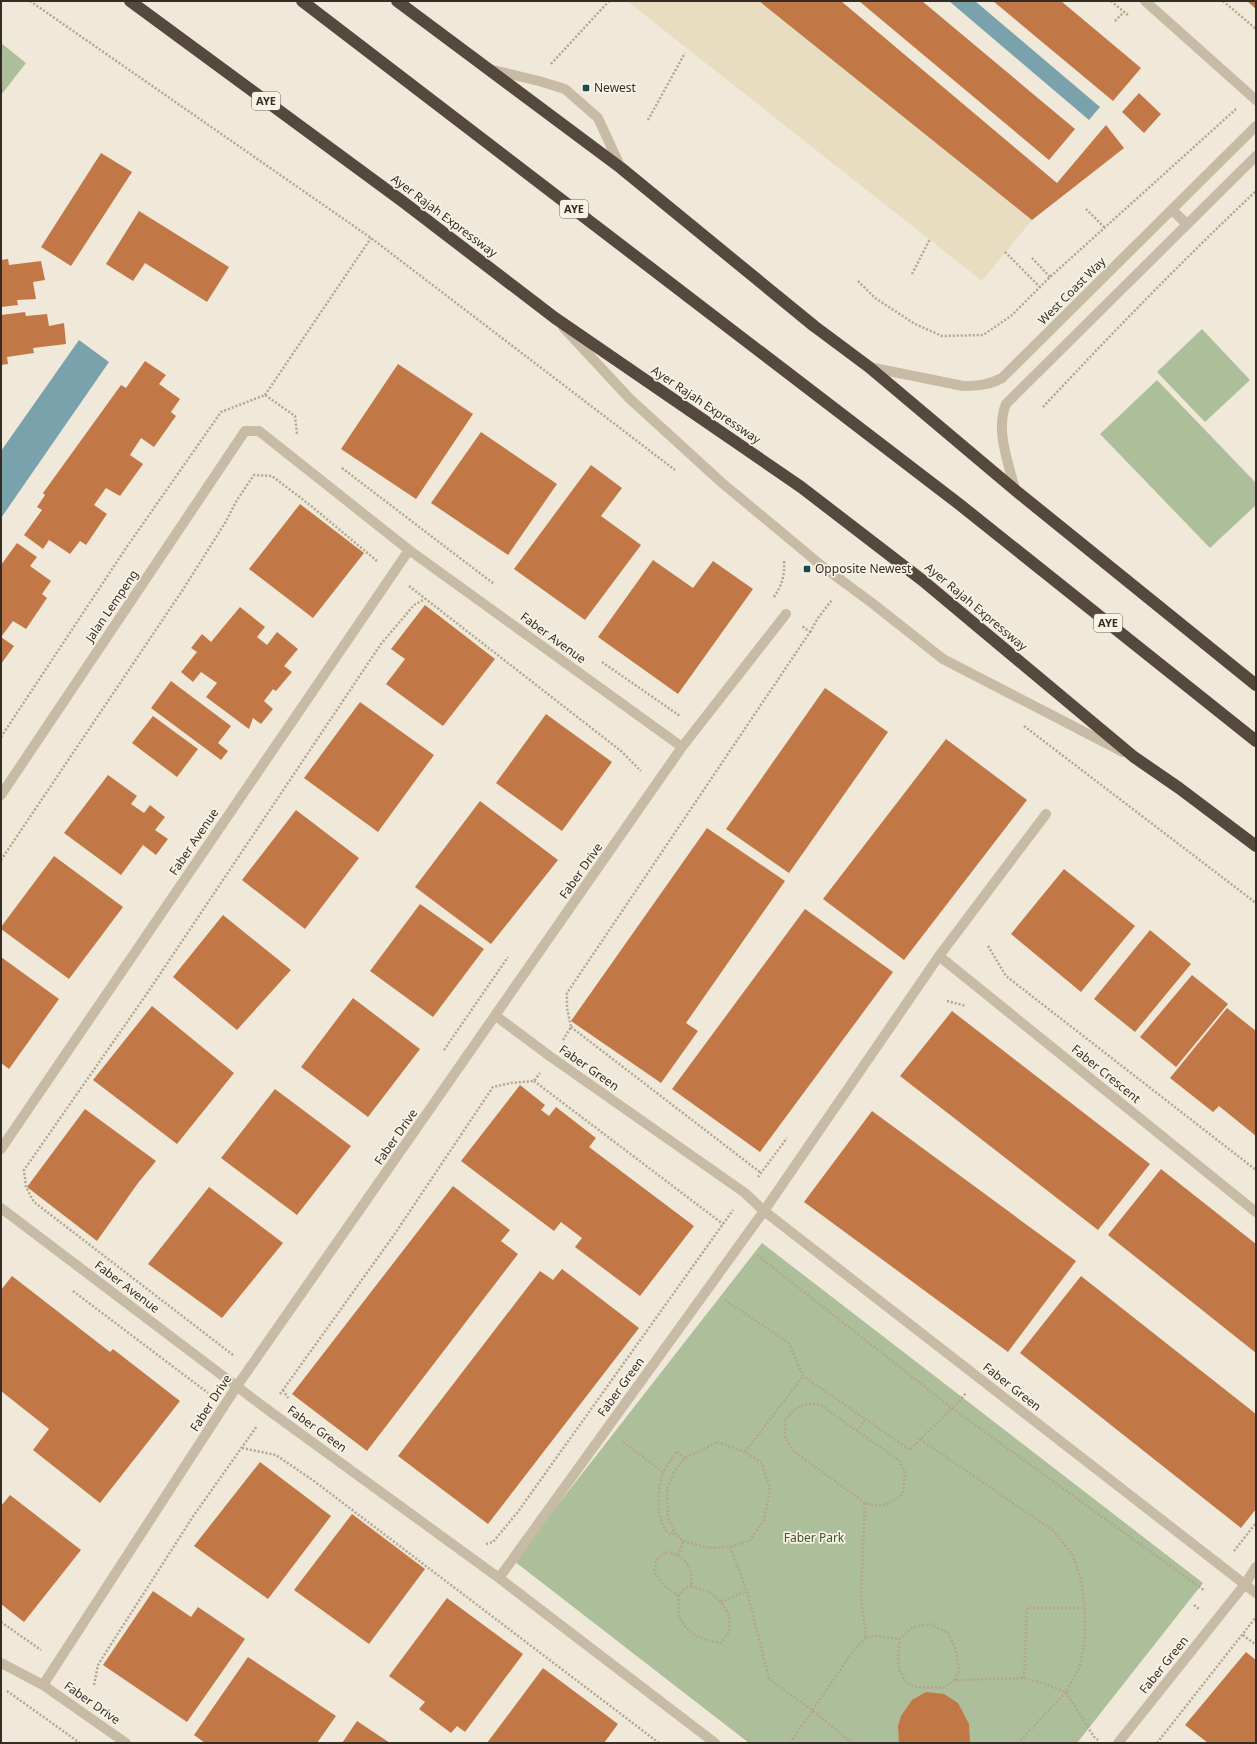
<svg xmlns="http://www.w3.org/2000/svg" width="1257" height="1744" font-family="'Noto Sans',sans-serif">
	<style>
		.green { fill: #acbe9a }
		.plaza { fill: #e8ddc1 }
		.water { fill: #79a2ac }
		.building { fill: #c27846 }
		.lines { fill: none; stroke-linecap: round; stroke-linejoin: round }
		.path { stroke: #b3a590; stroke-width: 2.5; stroke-dasharray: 2 2; stroke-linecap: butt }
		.minor { stroke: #c8bba6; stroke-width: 10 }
		.highway { stroke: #55493e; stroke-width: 12 }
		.poi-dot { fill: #1e4754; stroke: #f8f3e5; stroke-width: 1.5 }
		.labels { text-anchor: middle; stroke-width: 3.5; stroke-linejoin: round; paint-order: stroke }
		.shield { fill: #f8f3e5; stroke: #6f685f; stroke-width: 1 }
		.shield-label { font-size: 11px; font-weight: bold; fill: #342d26 }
		.poi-label { font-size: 12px; fill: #342d26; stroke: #f8f3e5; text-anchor: start }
		.street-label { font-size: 12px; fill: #342d26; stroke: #f8f3e5 }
		.park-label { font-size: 12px; fill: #3d512b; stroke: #f8f3e5 }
	</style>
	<rect width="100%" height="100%" fill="#f0e9d9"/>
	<!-- green -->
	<path class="green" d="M 1,43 L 26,63 L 1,95 Z
		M 1202,329 L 1250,380 L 1205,422 L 1157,372 Z
		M 1157,380 L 1256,483 L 1256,505 L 1210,548 L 1100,434 Z
		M 762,1243 L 1203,1583 L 1077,1743 L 749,1743 L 514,1561 Z"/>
	<!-- plaza -->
	<path class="plaza" d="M 627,1 L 759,1 L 1032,220 L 982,281 Z"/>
	<!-- water -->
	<path class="water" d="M 949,1 L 975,1 L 1100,107 L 1089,120 Z
		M 79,340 L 109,362 L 1,518 L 1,451 Z"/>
	<!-- building -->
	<path class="building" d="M 759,1 L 841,1 L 1057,183 L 1106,125 L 1124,148 L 1032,220 Z
		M 859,1 L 922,1 L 1075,129 L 1049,160 Z
		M 993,1 L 1061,1 L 1141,68 L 1113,101 Z
		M 1247,1 L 1256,1 L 1256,9 Z
		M 1139,93 L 1161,114 L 1144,133 L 1122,112 Z
		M 101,153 L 132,172 L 71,266 L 41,247 Z
		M 139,211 L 229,267 L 207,302 L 145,263 L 133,281 L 106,264 Z
		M 8,259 L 9,265 L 41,261 L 45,280 L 33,282 L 36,299 L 17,300 L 18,305 L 1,307 L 1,260 Z
		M 25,312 L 26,316 L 47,314 L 49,326 L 64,323 L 66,344 L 33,348 L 34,353 L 7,357 L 8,364 L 1,365 L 1,315 Z
		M 145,361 L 166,375 L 159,384 L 180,399 L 171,412 L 176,416 L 154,447 L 141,438 L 130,455 L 143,464 L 120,496 L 106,488 L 94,505 L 107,514 L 86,545 L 80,541 L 70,554 L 49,540 L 43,549 L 24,535 L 42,510 L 37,507 L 45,495 L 43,493 L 121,385 L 126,388 Z
		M 398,364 L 473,414 L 416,499 L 341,449 Z
		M 481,432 L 557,484 L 508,555 L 431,503 Z
		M 591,465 L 622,488 L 601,516 L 641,545 L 585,620 L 514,569 Z
		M 300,504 L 364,553 L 313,618 L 249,569 Z
		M 17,543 L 37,557 L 30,566 L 51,581 L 42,594 L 47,598 L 26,629 L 13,621 L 1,637 L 14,646 L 1,664 L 1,565 Z
		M 653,560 L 693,588 L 713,561 L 753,589 L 678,694 L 598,637 Z
		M 425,605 L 495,659 L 443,726 L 386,684 L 405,659 L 391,649 Z
		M 240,607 L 265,627 L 257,637 L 267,645 L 277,632 L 298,649 L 284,666 L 292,672 L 276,691 L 268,686 L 273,689 L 264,701 L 273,709 L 261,724 L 253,718 L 249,729 L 206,697 L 217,683 L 201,672 L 193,682 L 181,672 L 197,652 L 191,648 L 202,634 L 211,642 Z
		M 171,681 L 231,726 L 218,743 L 228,751 L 221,760 L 151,708 Z
		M 825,688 L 888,732 L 789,873 L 726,829 Z
		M 360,702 L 434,755 L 378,832 L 304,778 Z
		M 546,714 L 612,762 L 562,831 L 496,783 Z
		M 153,716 L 198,749 L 177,777 L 132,743 Z
		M 946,739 L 1027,800 L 904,960 L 823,899 Z
		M 108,775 L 137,796 L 131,804 L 144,813 L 150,805 L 165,817 L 155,830 L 168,839 L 156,855 L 143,845 L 121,875 L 64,833 Z
		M 480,801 L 558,860 L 491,944 L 415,887 Z
		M 296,810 L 359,858 L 305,929 L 242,880 Z
		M 707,828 L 785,881 L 686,1023 L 698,1031 L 661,1083 L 571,1021 Z
		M 54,856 L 123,907 L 69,979 L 1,929 L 1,927 Z
		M 1064,869 L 1135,926 L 1081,992 L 1011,934 Z
		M 420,904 L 484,949 L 433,1017 L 370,971 Z
		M 805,909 L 893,972 L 760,1152 L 672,1089 Z
		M 223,915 L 291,970 L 237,1030 L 173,977 Z
		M 1150,930 L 1191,964 L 1135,1032 L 1094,999 Z
		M 1,957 L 59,999 L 9,1069 L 1,1063 Z
		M 1192,975 L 1228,1004 L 1176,1067 L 1140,1037 Z
		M 353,998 L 420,1049 L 368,1117 L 301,1067 Z
		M 152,1006 L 234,1073 L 177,1144 L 93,1080 Z
		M 1227,1008 L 1256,1031 L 1256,1136 L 1219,1106 L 1213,1112 L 1170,1078 Z
		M 952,1011 L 1150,1164 L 1098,1230 L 900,1076 Z
		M 520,1085 L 545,1105 L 541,1110 L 549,1116 L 556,1107 L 596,1138 L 589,1147 L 694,1226 L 640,1296 L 575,1247 L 582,1238 L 561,1222 L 554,1231 L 461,1161 Z
		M 275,1089 L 351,1146 L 297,1215 L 221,1158 Z
		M 85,1109 L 156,1161 L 138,1183 L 97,1241 L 27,1187 Z
		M 872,1111 L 1076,1261 L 1008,1352 L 804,1202 Z
		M 1161,1169 L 1256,1244 L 1256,1353 L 1108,1235 Z
		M 453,1186 L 510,1230 L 501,1241 L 518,1254 L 367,1451 L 292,1394 Z
		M 209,1187 L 283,1243 L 222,1318 L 148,1264 Z
		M 562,1269 L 639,1328 L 488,1524 L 398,1456 L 540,1271 L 553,1280 Z
		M 12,1276 L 110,1352 L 113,1349 L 180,1401 L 100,1503 L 33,1450 L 49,1429 L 1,1391 L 1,1290 Z
		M 1081,1276 L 1256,1414 L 1256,1509 L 1241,1528 L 1020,1353 Z
		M 260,1462 L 331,1516 L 268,1599 L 194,1546 Z
		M 10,1495 L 81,1550 L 24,1622 L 1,1604 L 1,1506 Z
		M 352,1514 L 425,1569 L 369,1644 L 294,1590 Z
		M 153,1591 L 191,1617 L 198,1607 L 245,1639 L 187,1722 L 103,1665 Z
		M 447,1598 L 523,1654 L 465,1732 L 457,1726 L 451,1733 L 419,1709 L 425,1702 L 389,1676 Z
		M 1246,1652 L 1256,1660 L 1256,1743 L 1208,1743 L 1185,1725 Z
		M 248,1657 L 336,1716 L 317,1743 L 205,1743 L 194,1735 Z
		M 543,1668 L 618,1724 L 604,1743 L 487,1743 Z
		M 926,1692 L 944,1694 L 958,1703 L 969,1724 L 970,1743 L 899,1743 L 898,1726 L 901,1716 L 912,1700 Z
		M 357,1721 L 390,1743 L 342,1743 Z"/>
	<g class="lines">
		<!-- path -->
		<path class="path" d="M 30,1 L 371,238 L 675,470
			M 1111,1 L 1129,16
			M 1223,1 L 1256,29
			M 1115,21 L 1124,12
			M 551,64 L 609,1
			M 648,120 L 685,53
			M 1086,209 L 1105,228
			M 1005,252 L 1040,287
			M 1032,258 L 1050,277
			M 912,274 L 930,239
			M 858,281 L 875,298 L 915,324 L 942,336 L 983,335 L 1011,316 L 1050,277 L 1236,109
			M 265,395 L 371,238
			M 1043,407 C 1112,333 1182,261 1256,191
			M 342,468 L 494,584
			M 409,586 L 621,751 L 641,771
			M 774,597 C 782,585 785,575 784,561
			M 810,632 L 818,618 L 832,600
			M 602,662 L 680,716
			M 1024,726 L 1256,903
			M 1,737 L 126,548 L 221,412 L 265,395 L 295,416 L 297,434
			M 1,860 L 182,591 L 225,523 L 237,500 L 254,475 L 272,476 L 310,505 L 377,561
			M 988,946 L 1006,976 L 1256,1170
			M 947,1001 L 966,1006
			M 571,1027 L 761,1173
			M 563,1040 L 571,1027 L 567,1008 L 567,993 L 810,632 L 802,626
			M 444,1050 L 508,957
			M 534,1081 L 723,1224
			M 758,1177 L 787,1138
			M 757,1255 L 953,1409 L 1205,1591
			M 73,1291 L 208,1393
			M 725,1300 L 789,1343 L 803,1376 L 910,1450 C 928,1430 949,1414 966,1393
			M 233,1355 L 34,1202 L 26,1187 L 24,1170 L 148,992 L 381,644 L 414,605 L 425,599
			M 283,1390 L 288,1398
			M 280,1394 L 394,1235 L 493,1087 L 511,1083 L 534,1081 L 540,1073
			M 805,1404 L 819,1404 L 900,1461 L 905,1474 L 903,1493 C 889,1505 883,1508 865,1503 L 792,1450 L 785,1436 L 785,1421 L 793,1410 Z
			M 857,1431 L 865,1419
			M 920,1439 L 1055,1532 L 1073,1556 L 1081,1580 L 1085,1608 L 1085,1640 L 1080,1666 L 1066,1692 L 1018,1743
			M 623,1442 L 663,1472 L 677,1451 L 685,1458
			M 717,1442 L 745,1452 L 761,1462 L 770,1489 L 764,1520 L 749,1541 L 730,1547 L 709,1548 L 683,1541 L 674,1532 L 668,1517 L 667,1489 L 675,1470 L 685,1458 Z
			M 242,1448 L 276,1455 L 314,1481 L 659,1743
			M 745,1452 L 803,1376
			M 663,1472 C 658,1487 656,1510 663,1525 C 664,1529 668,1532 670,1535 L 674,1532
			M 865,1503 L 861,1597 L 866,1637
			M 486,1544 L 493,1542 L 517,1513 L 733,1210
			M 730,1547 L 747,1591 L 769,1679 L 812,1710 L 852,1743
			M 1234,1551 L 1256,1523
			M 678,1555 L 683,1541
			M 691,1586 L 710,1592 L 721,1602 L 729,1615 L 729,1632 L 721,1643 C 704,1641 687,1634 680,1618 C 677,1612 679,1602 679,1596 L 684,1589 Z
			M 679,1596 L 663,1585 L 654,1571 L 657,1559 L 666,1552 C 686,1556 693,1566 691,1586
			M 721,1602 L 747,1591
			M 1194,1605 L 1199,1609
			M 1,1622 L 41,1650
			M 1243,1635 L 1256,1645
			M 1024,1678 L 1027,1608 L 1085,1608
			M 955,1680 L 959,1671 L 955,1648 L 948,1633 L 930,1624 L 913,1627 L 900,1639 L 898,1654 L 899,1669 L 906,1682 L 915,1687 L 942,1688 L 955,1680 L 1024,1678 L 1045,1684 L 1066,1692 L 1094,1737 L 1098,1740
			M 94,1685 L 98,1665 L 106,1652 L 194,1515 L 257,1426
			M 7,1691 L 80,1743
			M 790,1743 L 854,1650 L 866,1637 L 875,1636 L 900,1639
			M 1157,1743 L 1256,1617"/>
		<!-- minor -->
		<path class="minor" d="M 1145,1 L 1256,100
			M 489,69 L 539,81 L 565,89 L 598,118 L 621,168
			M 1172,210 L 1187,224
			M 563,327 L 629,398 L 721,482 L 822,566 L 872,603 L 943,659 L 1123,752
			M 869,367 L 963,386 C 977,386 989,385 1002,378 L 1256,126
			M 1015,490 C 1009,464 995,431 1006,404 L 1256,156
			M 1,795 L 245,431 L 259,431 L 409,550 L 682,747
			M 939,956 L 1256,1212
			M 496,1016 L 551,1057 L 745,1193 L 764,1211 L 1256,1593
			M 1,1149 L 409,550
			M 1,1208 L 268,1410 L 499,1578 L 715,1743
			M 499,1578 L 764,1211 L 939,956 L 1046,814
			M 1,1663 L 43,1685 L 126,1743
			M 43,1685 L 237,1386 L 682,747 L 786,614
			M 1118,1743 L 1245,1584 L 1256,1567"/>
		<!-- highway -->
		<path class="highway" d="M 130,1 L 402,201 L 555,318 L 801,487 L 922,580 L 1134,757 L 1179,788 L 1256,846
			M 302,1 L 959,504 L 1256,741
			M 397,1 L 621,168 L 814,326 L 869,367 L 1015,490 L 1256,685"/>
	</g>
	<!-- markers -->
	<g class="poi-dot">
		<rect x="582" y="84" width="8" height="8" rx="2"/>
		<rect x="803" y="565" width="8" height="8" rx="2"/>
	</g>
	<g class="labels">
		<!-- shield labels -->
		<g class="shield">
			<rect x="252" y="92" width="28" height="18" rx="3"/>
			<rect x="560" y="200" width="28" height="18" rx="3"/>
			<rect x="1094" y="614" width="28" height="18" rx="3"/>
		</g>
		<g class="shield-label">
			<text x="266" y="105">AYE</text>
			<text x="574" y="213">AYE</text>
			<text x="1108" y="627">AYE</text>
		</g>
		<!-- poi labels -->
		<g class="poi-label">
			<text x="594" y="92">Newest</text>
			<text x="815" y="573">Opposite Newest</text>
		</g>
		<!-- street labels -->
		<g class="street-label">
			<text transform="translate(444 216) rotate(37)" y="4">Ayer Rajah Expressway</text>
			<text transform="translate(1072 291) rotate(-45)" y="4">West Coast Way</text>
			<text transform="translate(706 405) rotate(34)" y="4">Ayer Rajah Expressway</text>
			<text transform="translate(112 606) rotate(-56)" y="4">Jalan Lempeng</text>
			<text transform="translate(976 607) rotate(40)" y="4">Ayer Rajah Expressway</text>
			<text transform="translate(553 638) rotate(36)" y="4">Faber Avenue</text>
			<text transform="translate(194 842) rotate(-56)" y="4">Faber Avenue</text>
			<text transform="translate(581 871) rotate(-55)" y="4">Faber Drive</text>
			<text transform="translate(589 1068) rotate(35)" y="4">Faber Green</text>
			<text transform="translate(1106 1074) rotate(39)" y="4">Faber Crescent</text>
			<text transform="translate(396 1137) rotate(-55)" y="4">Faber Drive</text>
			<text transform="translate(127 1287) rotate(37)" y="4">Faber Avenue</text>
			<text transform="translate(621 1387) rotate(-54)" y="4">Faber Green</text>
			<text transform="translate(1012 1387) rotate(38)" y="4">Faber Green</text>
			<text transform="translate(211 1403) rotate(-57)" y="4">Faber Drive</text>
			<text transform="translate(317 1429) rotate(36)" y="4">Faber Green</text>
			<text transform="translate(1164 1665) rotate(-51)" y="4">Faber Green</text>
			<text transform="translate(92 1703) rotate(35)" y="4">Faber Drive</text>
		</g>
		<!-- park labels -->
		<g class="park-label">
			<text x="814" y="1542">Faber Park</text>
		</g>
	</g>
	<!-- border -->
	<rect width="1257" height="1744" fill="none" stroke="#342d26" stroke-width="4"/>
</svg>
